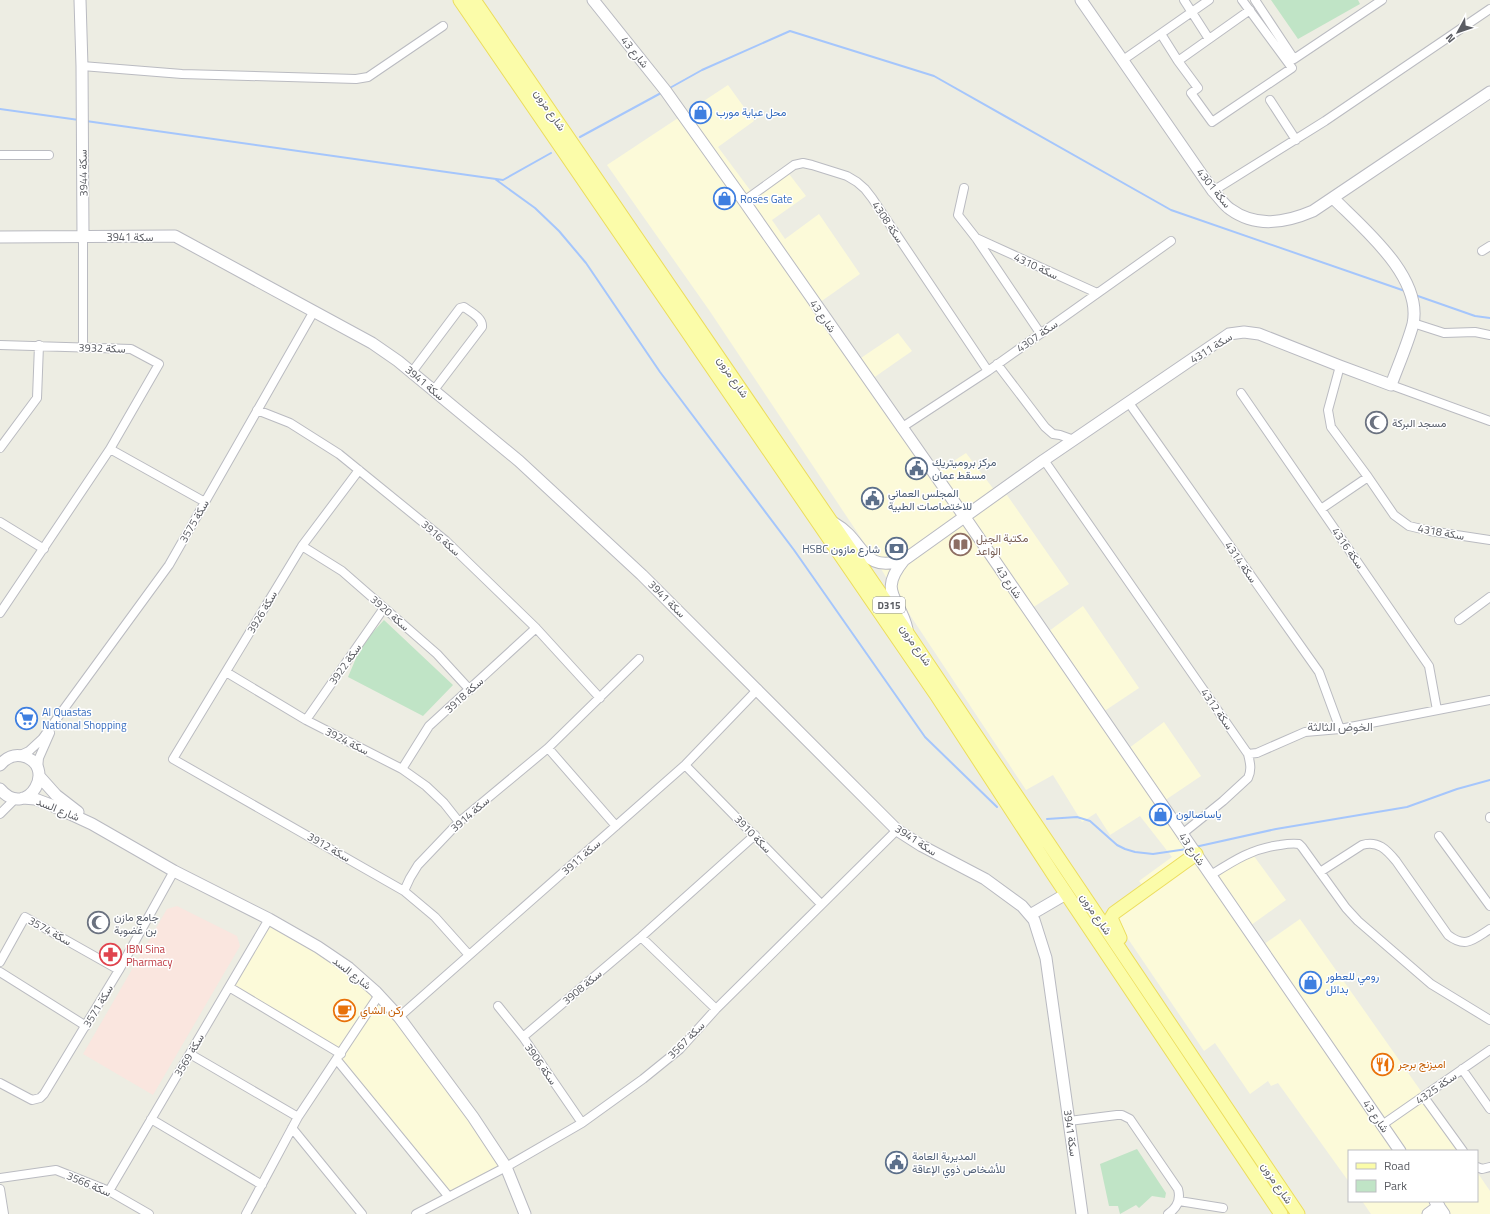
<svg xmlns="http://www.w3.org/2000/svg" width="1490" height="1214" font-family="'Titillium Web',Vazirmatn,sans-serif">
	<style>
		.commercial { fill: #fcfad9 }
		.medical { fill: #fae6df }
		.green { fill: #c0e4c6 }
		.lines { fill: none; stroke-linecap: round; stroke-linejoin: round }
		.stream { stroke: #a5c6fc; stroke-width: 2 }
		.street-casing { stroke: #babbc1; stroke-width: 10 }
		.secondary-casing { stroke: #b9bac1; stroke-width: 13 }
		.primary-casing { stroke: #ecdd5d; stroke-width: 15 }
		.street { stroke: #fff; stroke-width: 8 }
		.secondary { stroke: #fff; stroke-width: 11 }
		.primary { stroke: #fbfca9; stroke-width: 13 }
		.labels { text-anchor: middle; stroke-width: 3; stroke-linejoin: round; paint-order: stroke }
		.shield { fill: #fff; stroke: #8c8e92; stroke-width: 1 }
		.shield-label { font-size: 10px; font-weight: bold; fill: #5b5d63 }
		.street-label { font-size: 11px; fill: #5b5d63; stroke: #fff }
		.shop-label { font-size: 11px; fill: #366cbe; stroke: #fff; text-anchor: start }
		.worship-label { font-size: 11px; fill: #5b616d; stroke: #fff; text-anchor: start }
		.service-label { font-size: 11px; fill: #4e5e75; stroke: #fff; text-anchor: start }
		.education-label { font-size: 11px; fill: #785e54; stroke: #fff; text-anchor: start }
		.health-label { font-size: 11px; fill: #be3a42; stroke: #fff; text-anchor: start }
		.food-label { font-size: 11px; fill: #c56008; stroke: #fff; text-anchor: start }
		.neighbourhood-label { font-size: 12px; fill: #6c6f75; stroke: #fff }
	</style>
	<rect width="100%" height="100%" fill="#edede3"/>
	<!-- commercial -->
	<path class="commercial" d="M 728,85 L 754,121 L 718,147 L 753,194 L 786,170 L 806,196 L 772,220 L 785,239 L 819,214 L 860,274 L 816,305 L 855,362 L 898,333 L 912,351 L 869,381 L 934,474 L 966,453 L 995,491 L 1000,485 L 1069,584 L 1029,610 L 1045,634 L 1083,606 L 1139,688 L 1100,714 L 1125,751 L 1164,722 L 1201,776 L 1161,803 L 1211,875 L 1248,848 L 1286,900 L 1247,928 L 1260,947 L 1300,919 L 1463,1151 L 1349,1151 L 1349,1182 L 1278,1083 L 1271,1086 L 1268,1081 L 1250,1094 L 1215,1043 L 1204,1051 L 1120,927 L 1114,910 L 1143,886 L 1139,881 L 1172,857 L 1140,816 L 1110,835 L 1096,813 L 1082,822 L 1053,775 L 1026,790 L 900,600 L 875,559 L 709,310 L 607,165 Z
		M 269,919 L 375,991 L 506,1167 L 449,1197 L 337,1060 L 340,1054 L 229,987 Z
		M 1477,1172 L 1490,1191 L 1490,1214 L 1371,1214 L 1362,1201 L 1477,1201 Z"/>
	<!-- medical -->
	<path class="medical" d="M 177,906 L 237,936 L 240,946 L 153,1095 L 83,1054 L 167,909 Z"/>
	<!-- green -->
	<path class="green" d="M 1271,0 L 1358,0 L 1360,4 L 1298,39 Z
		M 384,620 L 453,685 L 423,716 L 348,677 L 362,644 Z
		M 1137,1149 L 1166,1193 L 1165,1198 L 1152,1196 L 1139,1208 L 1136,1205 L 1120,1214 L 1118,1206 L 1109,1206 L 1100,1164 Z"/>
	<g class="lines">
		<!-- stream -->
		<path class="stream" d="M 668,89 L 702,70 L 790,31 L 934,76 L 1171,210 L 1405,291
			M 0,109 L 79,120
			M 86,121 L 503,180 L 551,153
			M 580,137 L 661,93
			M 495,179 L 535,208 L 559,231 L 586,263 L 660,372 L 794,550 L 925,737 L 997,807
			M 1415,295 L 1475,316 L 1490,318
			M 1047,819 L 1077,817 L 1090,821 L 1117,845 L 1125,849 L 1135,852 L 1153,854 L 1187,849
			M 1195,847 L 1276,829 L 1407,807 L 1457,789 L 1490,780"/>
		<defs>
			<path id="street" d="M 1184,0 L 1209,39
				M 1255,0 L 1294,59 L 1382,0
				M 1161,34 L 1178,61 L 1250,10
				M 1123,60 L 1209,0
				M 1178,61 L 1198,88 L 1191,93 L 1212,122 L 1292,68 L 1242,0
				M 82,66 L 182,74 L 356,79 L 368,77 L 443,26
				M 1270,100 L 1296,140
				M 0,155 L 49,155
				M 964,188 L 958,215 L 976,238 L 1040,333
				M 1213,191 L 1325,121 L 1490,9
				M 744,201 L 794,165 L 803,163 L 812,165 L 847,176 L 857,182 L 865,189 L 872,198 L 988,371
				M 976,238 L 1097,293
				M 1482,251 L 1490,246
				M 1413,323 L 1444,333 L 1475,332 L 1490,335
				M 0,345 L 131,349 L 159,364 L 110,449 L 0,613
				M 83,347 L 83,237
				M 997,364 L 1045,427 L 1053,434 L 1060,435 L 1074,440
				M 1340,366 L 1328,410 L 1331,427 L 1368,477 L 1394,515 L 1409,526 L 1430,531 L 1490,540
				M 412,372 L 460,308 L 464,307 C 471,312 483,318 482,327 L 434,390
				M 1391,385 L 1490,421
				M 1241,393 L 1429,666 L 1437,710
				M 1129,403 L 1319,672 L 1340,729
				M 257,410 L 290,423 L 339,454 L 446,541 L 536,628 L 600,698
				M 901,428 L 988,371 L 1171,241
				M 0,448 L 37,398 L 39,345
				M 110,449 L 205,502
				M 1044,460 L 1248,754 C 1250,762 1252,770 1248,778 L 1223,801 L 1182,834
				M 359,470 L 302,546 L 173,759 L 404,891 L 435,917 L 469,955
				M 1321,509 L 1368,477
				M 0,522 L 44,549
				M 302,546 L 342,571 L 437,654 L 470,690
				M 1459,620 L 1490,597
				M 226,672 L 306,720 L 402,769 L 426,786 L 444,803 L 459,822
				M 306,720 L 384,608
				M 548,748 L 616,826
				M 1248,754 L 1257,753 L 1305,732 L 1340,729 L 1490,700
				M 18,756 L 29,751 L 42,739 L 169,565 L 314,311
				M 685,765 L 821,904
				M 38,769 L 39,758 L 50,733
				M 402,769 L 429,726 L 536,628
				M 0,814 L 15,799
				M 1490,817 L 1490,818
				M 1439,836 L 1490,906
				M 1320,872 L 1362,845 C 1378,840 1387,850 1396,861 L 1448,935 C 1466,949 1474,939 1490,929
				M 1211,875 C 1233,861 1253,848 1280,845 C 1286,844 1293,843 1299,844 L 1302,847 L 1346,908 L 1358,921 L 1431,984 L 1490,1020
				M 404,891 L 410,878 L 418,865 L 459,822 L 548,748 L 639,659
				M 641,937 L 716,1009
				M 0,962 L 25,917 L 119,970
				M 0,972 L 86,1026
				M 229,987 L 341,1054
				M 498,1006 L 523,1037 L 582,1123
				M 399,1017 L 685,765 L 758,689
				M 523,1037 L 641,937 L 755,835
				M 190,1054 L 298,1117
				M 337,1060 L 449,1197
				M 1462,1069 L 1490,1109
				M 0,1083 L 32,1100 L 40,1098 L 44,1094 L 119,970 L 174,871
				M 1424,1097 L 1463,1151
				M 151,1119 L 262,1185
				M 1069,1121 L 1117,1115 L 1122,1115 L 1130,1119 L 1178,1189 C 1181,1200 1177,1208 1168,1214
				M 1382,1125 L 1490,1050
				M 292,1128 L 362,1214
				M 1477,1167 L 1482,1169 L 1490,1167
				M 0,1178 L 56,1170 L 109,1191 L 149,1214
				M 0,1189 L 4,1214
				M 109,1191 L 269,919
				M 1179,1201 L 1223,1208
				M 246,1214 L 298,1117 L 379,995
				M 416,1214 L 506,1167 L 582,1123 L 643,1079 L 680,1049 L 716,1009 L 897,830"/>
			<path id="secondary" d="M 80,0 L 82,66 L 83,237
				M 593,0 L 665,90 L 744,201 L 964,516 L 1400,1151
				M 1081,0 L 1213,191 C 1219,197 1224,205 1230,209 C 1256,228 1285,223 1313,211 L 1490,92
				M 0,237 L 175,236 L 372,343 L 398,361 L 519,461 L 642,575 L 897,830 L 922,846 L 985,879 L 1022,906 L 1034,920 L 1046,958 L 1082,1214
				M 834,523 C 866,541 860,574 904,560
				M 907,629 C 900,597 877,593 904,560 L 1044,460 L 1229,334 L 1244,332 L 1259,334 L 1340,366 L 1391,385 C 1398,366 1408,343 1413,324 C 1423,277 1363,228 1333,198
				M 0,765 C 6,758 13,754 22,756 C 59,764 28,822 0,789
				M 39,776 L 56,795 L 78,812
				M 23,798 L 35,799 L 51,805 L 92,824 L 174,871 L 269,919 L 318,947 L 349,968 L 375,991 L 399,1017 L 473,1117 L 506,1167 L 525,1214
				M 1030,915 L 1066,894
				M 1435,1201 L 1444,1214
				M 1428,1214 L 1439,1206"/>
			<path id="primary" d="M 460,0 L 935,693 L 1055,877 L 1281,1214
				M 474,0 L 895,615 L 1298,1214
				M 1120,938 L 1111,918 L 1114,913 L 1196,854"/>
		</defs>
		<!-- street casing -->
		<use href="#street" class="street-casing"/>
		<!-- secondary casing -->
		<use href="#secondary" class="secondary-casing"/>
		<!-- primary casing -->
		<use href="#primary" class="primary-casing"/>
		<!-- street -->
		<use href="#street" class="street"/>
		<!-- secondary -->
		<use href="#secondary" class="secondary"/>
		<!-- primary -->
		<use href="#primary" class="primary"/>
	</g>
	<!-- icons -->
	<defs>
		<symbol id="shop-ring" viewBox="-11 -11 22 22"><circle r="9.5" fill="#fff" stroke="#3f7fe0" stroke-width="1.5"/><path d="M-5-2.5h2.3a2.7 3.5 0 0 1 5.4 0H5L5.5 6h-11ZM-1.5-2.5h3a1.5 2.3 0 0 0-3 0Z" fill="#3f7fe0"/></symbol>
		<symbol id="mosque-ring" viewBox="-11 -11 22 22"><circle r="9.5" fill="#fff" stroke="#6b7280" stroke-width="1.5"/><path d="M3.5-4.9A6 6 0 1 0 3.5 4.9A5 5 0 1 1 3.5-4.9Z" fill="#6b7280"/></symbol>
		<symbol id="civic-ring" viewBox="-11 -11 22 22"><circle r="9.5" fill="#fff" stroke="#5c6f8a" stroke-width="1.5"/><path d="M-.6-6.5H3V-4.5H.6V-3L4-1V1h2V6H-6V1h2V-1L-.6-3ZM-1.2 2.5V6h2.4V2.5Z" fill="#5c6f8a"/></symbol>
		<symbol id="library-ring" viewBox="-11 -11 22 22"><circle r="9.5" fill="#fff" stroke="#8d6e63" stroke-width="1.5"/><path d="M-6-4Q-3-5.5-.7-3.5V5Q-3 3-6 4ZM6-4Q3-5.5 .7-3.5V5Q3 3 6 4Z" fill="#8d6e63"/></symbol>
		<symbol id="bank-ring" viewBox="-11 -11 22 22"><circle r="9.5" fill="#fff" stroke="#5c6f8a" stroke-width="1.5"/><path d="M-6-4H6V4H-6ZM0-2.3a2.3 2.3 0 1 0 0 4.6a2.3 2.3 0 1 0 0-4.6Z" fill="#5c6f8a"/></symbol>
		<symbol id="supermarket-ring" viewBox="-11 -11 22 22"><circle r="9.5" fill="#fff" stroke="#3f7fe0" stroke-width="1.5"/><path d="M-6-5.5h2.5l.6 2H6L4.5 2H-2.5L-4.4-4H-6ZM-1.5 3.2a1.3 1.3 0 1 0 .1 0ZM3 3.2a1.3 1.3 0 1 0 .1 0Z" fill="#3f7fe0"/></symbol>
		<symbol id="pharmacy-ring" viewBox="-11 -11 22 22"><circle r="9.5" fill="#fff" stroke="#e0444e" stroke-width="1.5"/><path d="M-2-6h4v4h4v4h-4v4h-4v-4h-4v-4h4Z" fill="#e0444e"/></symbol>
		<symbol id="cafe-ring" viewBox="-11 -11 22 22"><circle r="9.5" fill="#fff" stroke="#e8710a" stroke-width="1.5"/><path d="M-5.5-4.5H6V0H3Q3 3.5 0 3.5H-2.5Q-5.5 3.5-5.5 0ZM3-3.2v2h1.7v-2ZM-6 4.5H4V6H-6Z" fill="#e8710a"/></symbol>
		<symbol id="restaurant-ring" viewBox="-11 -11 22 22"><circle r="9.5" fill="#fff" stroke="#e8710a" stroke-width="1.5"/><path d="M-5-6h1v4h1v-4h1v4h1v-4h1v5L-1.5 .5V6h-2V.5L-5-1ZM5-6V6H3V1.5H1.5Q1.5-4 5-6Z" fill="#e8710a"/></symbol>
	</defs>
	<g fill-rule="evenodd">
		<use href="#shop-ring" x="688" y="100" width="25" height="25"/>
		<use href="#shop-ring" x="712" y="186" width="25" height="25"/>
		<use href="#mosque-ring" x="1364" y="410" width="25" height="25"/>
		<use href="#civic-ring" x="904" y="456" width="25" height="25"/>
		<use href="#civic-ring" x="860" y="486" width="25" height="25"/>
		<use href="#library-ring" x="948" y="532" width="25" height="25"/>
		<use href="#bank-ring" x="884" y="536" width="25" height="25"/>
		<use href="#supermarket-ring" x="14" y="706" width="25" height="25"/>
		<use href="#shop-ring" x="1148" y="802" width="25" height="25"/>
		<use href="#mosque-ring" x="86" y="910" width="25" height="25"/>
		<use href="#pharmacy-ring" x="98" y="942" width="25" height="25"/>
		<use href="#shop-ring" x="1298" y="970" width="25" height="25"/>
		<use href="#cafe-ring" x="332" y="998" width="25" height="25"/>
		<use href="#restaurant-ring" x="1370" y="1052" width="25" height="25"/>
		<use href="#civic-ring" x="884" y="1150" width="25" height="25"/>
	</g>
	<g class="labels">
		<!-- shield labels -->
		<rect class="shield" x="873" y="597" width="32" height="16" rx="3"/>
		<g class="shield-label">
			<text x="889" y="609">D315</text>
		</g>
		<!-- street labels -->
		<g class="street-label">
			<text transform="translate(635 52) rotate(51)" y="4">شارع 43</text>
			<text transform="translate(550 110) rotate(56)" y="4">شارع مزون</text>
			<text transform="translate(83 173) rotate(-91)" y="4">سكة 3944</text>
			<text transform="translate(1214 188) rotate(51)" y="4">سكة 4301</text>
			<text transform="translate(888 222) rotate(56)" y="4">سكة 4308</text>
			<text x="130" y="241">سكة 3941</text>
			<text transform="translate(1036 266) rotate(25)" y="4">سكة 4310</text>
			<text transform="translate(823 316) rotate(55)" y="4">شارع 43</text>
			<text transform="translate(1037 336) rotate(-35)" y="4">سكة 4307</text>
			<text transform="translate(102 348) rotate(2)" y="4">سكة 3932</text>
			<text transform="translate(1211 348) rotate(-32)" y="4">سكة 4311</text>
			<text transform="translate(733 377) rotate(56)" y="4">شارع مزون</text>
			<text transform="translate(425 383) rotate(40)" y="4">سكة 3941</text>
			<text transform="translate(194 521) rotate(-60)" y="4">سكة 3575</text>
			<text transform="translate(1441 532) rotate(10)" y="4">سكة 4318</text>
			<text transform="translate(441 538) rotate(41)" y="4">سكة 3916</text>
			<text transform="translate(1348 548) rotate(55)" y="4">سكة 4316</text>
			<text transform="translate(1241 562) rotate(55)" y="4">سكة 4314</text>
			<text transform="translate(1009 582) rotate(55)" y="4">شارع 43</text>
			<text transform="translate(667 599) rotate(45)" y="4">سكة 3941</text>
			<text transform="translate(262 612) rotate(-59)" y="4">سكة 3926</text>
			<text transform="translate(390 613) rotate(41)" y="4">سكة 3920</text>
			<text transform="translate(916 645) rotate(56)" y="4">شارع مزون</text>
			<text transform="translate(345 664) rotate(-55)" y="4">سكة 3922</text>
			<text transform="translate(464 695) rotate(-42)" y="4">سكة 3918</text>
			<text transform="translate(1217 709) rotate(55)" y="4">سكة 4312</text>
			<text transform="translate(347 741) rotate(27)" y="4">سكة 3924</text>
			<text transform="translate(58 809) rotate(22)" y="4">شارع السد</text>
			<text transform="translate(470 814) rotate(-41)" y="4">سكة 3914</text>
			<text transform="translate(753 834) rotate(46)" y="4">سكة 3910</text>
			<text transform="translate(916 840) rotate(33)" y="4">سكة 3941</text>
			<text transform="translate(329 847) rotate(30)" y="4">سكة 3912</text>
			<text transform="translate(1192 849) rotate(55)" y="4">شارع 43</text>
			<text transform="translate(581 857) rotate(-41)" y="4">سكة 3911</text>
			<text transform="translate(1096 914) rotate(56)" y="4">شارع مزون</text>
			<text transform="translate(50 931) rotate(29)" y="4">سكة 3574</text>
			<text transform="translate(352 973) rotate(38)" y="4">شارع السد</text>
			<text transform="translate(582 987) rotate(-40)" y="4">سكة 3908</text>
			<text transform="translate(98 1006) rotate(-59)" y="4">سكة 3571</text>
			<text transform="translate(686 1040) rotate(-45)" y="4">سكة 3567</text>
			<text transform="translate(189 1055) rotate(-59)" y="4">سكة 3569</text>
			<text transform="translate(541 1064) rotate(55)" y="4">سكة 3906</text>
			<text transform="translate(1436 1088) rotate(-35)" y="4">سكة 4325</text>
			<text transform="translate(1376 1116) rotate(55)" y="4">شارع 43</text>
			<text transform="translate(1071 1133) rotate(82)" y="4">سكة 3941</text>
			<text transform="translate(1277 1183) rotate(56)" y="4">شارع مزون</text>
			<text transform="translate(89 1184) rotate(23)" y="4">سكة 3566</text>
		</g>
		<!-- shop labels -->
		<g class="shop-label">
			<text x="716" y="116">محل عباية مورب</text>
			<text x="740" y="203">Roses Gate</text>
			<text x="42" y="716">Al Quastas<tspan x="42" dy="13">National Shopping</tspan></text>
			<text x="1176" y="818">ياساصالون</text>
			<text x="1326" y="980">رومي للعطور<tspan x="1326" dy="13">بدائل</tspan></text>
		</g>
		<!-- worship labels -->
		<g class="worship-label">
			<text x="1392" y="427">مسجد البركة</text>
			<text x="114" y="921">جامع مازن<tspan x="114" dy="13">بن غضوبة</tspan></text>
		</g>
		<!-- service labels -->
		<g class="service-label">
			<text x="932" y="466">مركز بروميتريك<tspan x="932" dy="13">مسقط عمان</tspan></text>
			<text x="888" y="497">المجلس العماني<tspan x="888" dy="13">للاختصاصات الطبية</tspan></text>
			<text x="880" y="553" text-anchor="end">HSBC شارع مازون</text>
			<text x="912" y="1160">المديرية العامة<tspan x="912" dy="13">للأشخاص ذوي الإعاقة</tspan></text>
		</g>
		<!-- education labels -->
		<g class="education-label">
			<text x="976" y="542">مكتبة الجيل<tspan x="976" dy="13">الواعد</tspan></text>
		</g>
		<!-- health labels -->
		<g class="health-label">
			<text x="126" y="953">IBN Sina<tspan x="126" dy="13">Pharmacy</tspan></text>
		</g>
		<!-- food labels -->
		<g class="food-label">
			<text x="360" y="1014">ركن الشاي</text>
			<text x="1398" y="1068">اميزنج برجر</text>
		</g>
		<!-- neighbourhood labels -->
		<g class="neighbourhood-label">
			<text x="1340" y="731">الخوض الثالثة</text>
		</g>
	</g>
	<!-- legend -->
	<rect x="1348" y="1150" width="130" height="52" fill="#ffffff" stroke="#bdbec1"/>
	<rect x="1356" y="1163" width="20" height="6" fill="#fbfca9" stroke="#bdbec1"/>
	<text x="1384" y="1170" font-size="12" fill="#5b5d63">Road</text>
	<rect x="1356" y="1180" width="20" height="12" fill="#c0e4c6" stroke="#bdbec1"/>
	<text x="1384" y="1190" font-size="12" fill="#5b5d63">Park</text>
	<!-- north arrow -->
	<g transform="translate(1458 32) rotate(230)" stroke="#ffffff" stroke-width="3" paint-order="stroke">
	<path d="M0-3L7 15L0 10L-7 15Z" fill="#5b5d63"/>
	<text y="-6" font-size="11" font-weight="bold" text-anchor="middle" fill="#5b5d63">N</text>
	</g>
</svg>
